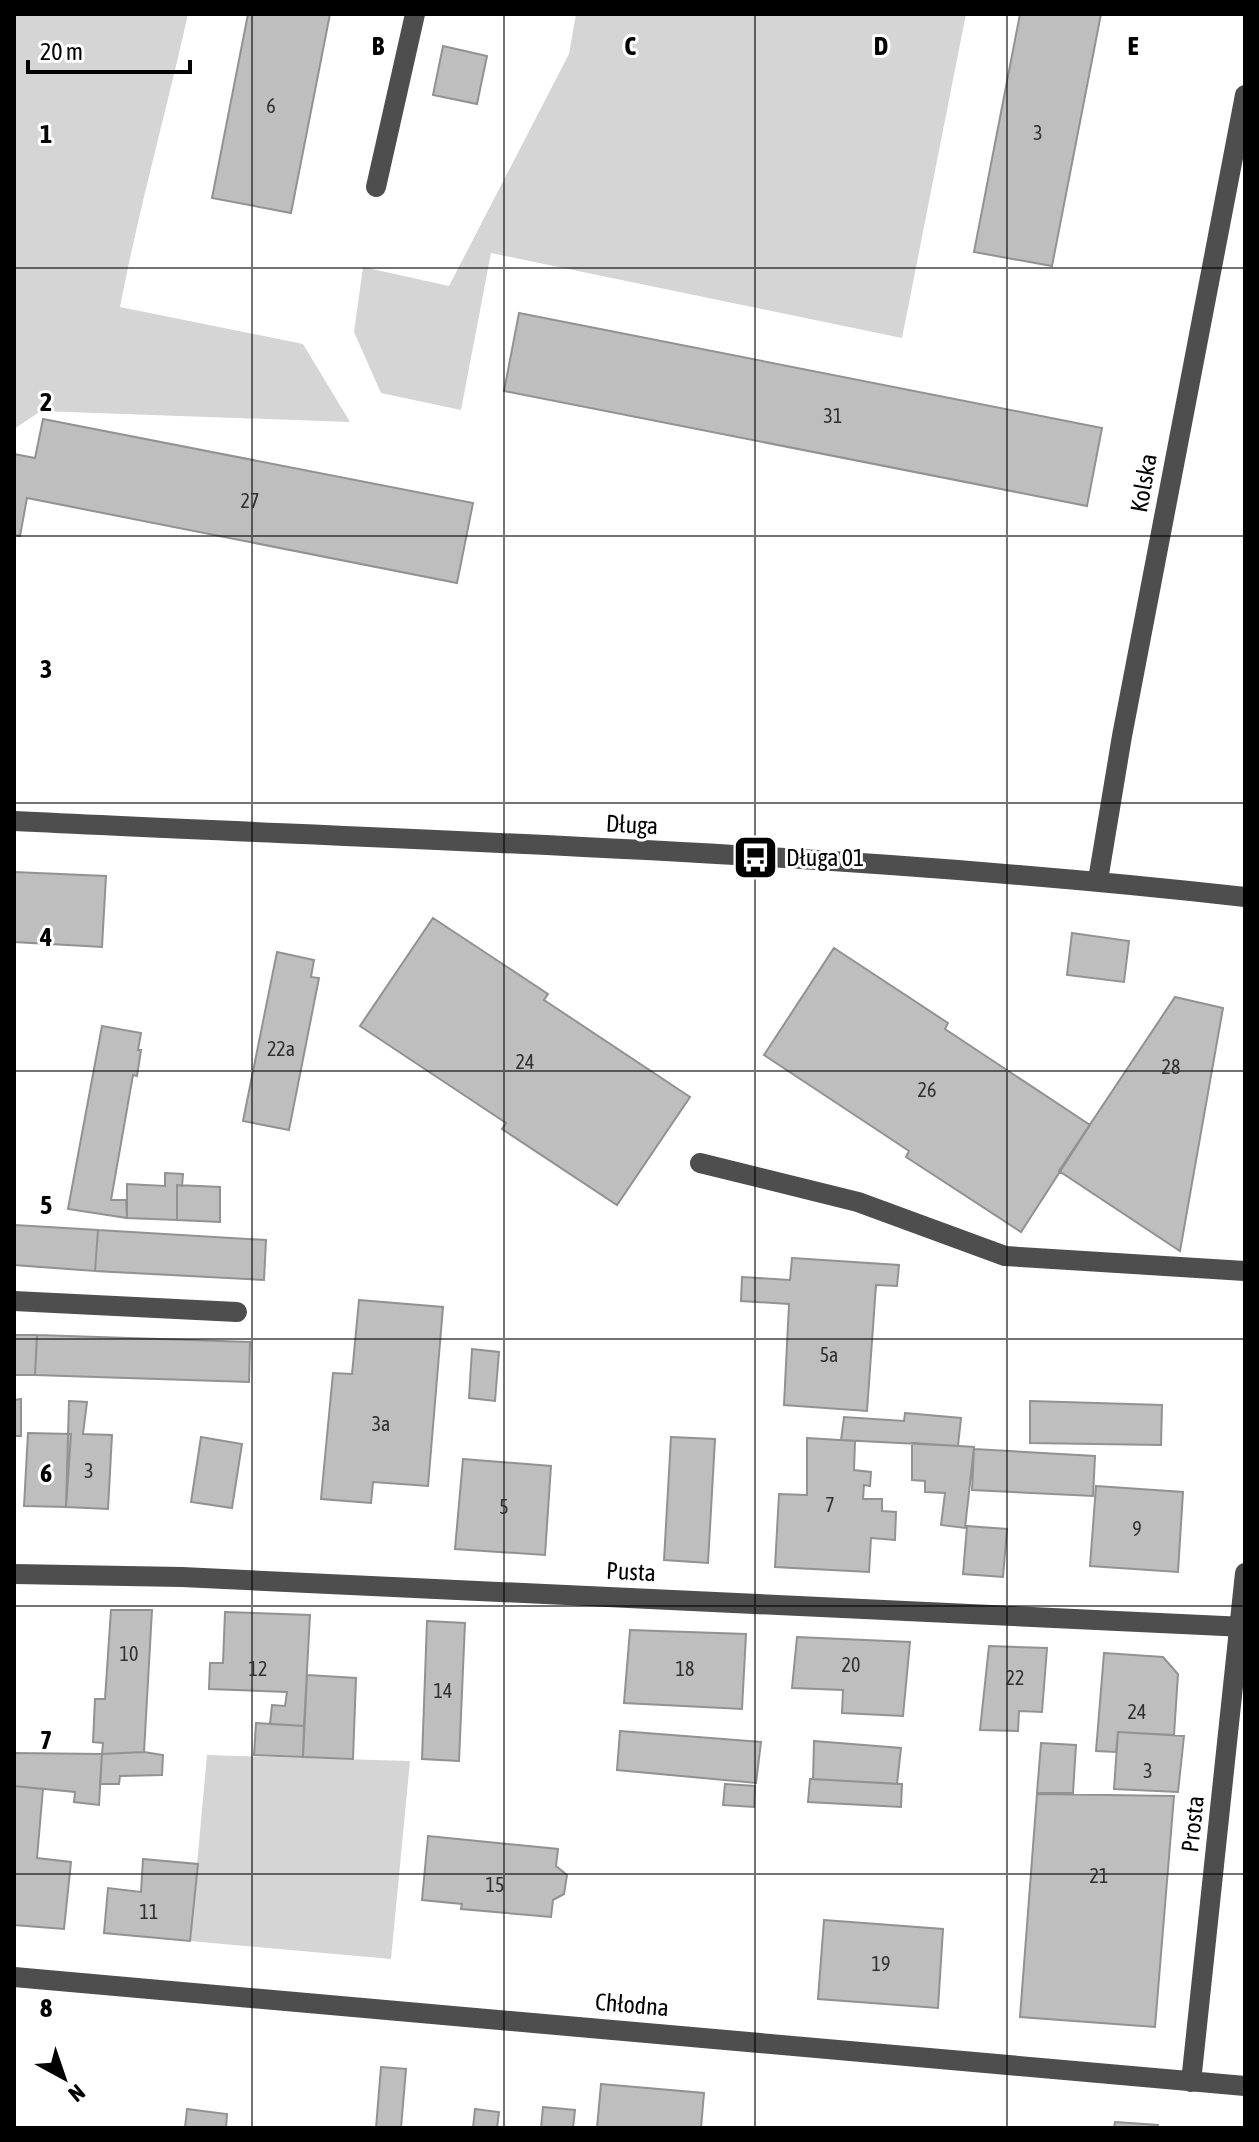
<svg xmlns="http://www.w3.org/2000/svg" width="1259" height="2142" font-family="'Asap Condensed',sans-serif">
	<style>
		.green { fill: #d5d5d5 }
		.building { fill: #bebebe; stroke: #929292; stroke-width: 2 }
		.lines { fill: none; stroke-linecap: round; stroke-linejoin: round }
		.minor { stroke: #4e4e4e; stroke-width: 20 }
		.grid { fill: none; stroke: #000; stroke-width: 2; stroke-opacity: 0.55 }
		.labels { text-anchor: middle; stroke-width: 6; stroke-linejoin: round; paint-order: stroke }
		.number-label { font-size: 20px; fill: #303030 }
		.street-label { font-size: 24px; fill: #000; stroke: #fff }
		.poi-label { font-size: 24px; fill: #000; stroke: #fff; text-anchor: start }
		.grid-label { font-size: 26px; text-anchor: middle; font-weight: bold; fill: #000; stroke: #fff; stroke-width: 6; stroke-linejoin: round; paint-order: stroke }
	</style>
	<rect width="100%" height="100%" fill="#fff"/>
	<!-- green -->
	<path class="green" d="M 14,14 L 188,14 C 166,113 139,208 120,307 L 303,344 L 350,422 L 41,411 L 14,429 Z
		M 576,14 L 966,14 L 902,338 L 491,253 L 461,410 L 381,393 L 354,332 L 363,267 L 449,286 L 569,54 Z
		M 207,1755 L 410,1761 L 391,1959 L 190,1941 Z"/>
	<!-- building -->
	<path class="building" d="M 248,14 L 330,14 L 291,213 L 212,198 Z
		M 1020,14 L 1101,14 L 1052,266 L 974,252 Z
		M 443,46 L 487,56 L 477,104 L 433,95 Z
		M 519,313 L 1102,428 L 1087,506 L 504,391 Z
		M 43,419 L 473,503 L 457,583 L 27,498 L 20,536 L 14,535 L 14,454 L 35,458 Z
		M 14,872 L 106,876 L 102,947 L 14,942 Z
		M 433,918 L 548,994 L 544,1000 L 690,1097 L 617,1205 L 502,1129 L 506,1123 L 360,1026 Z
		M 1072,933 L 1129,941 L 1124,982 L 1067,975 Z
		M 834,948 L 948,1023 L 945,1029 L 1090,1125 L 1021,1232 L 906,1157 L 909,1151 L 764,1055 Z
		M 277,952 L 314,960 L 311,977 L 319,978 L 289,1130 L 243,1121 Z
		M 1175,997 L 1223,1008 L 1180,1251 L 1059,1171 Z
		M 102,1026 L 141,1033 L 138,1050 L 141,1050 L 137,1076 L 133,1075 L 111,1200 L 126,1200 L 127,1218 L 68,1209 Z
		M 165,1173 L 183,1174 L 182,1186 L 177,1185 L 177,1220 L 127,1218 L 127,1184 L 165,1186 Z
		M 177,1185 L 220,1187 L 220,1222 L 177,1220 Z
		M 14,1225 L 98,1230 L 95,1271 L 14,1265 Z
		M 98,1230 L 266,1240 L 264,1280 L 95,1271 Z
		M 792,1258 L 899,1265 L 897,1286 L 876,1285 L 867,1411 L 784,1405 L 789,1304 L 741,1301 L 742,1277 L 790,1280 Z
		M 359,1300 L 443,1307 L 428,1486 L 373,1482 L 371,1503 L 321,1499 L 333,1373 L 352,1374 Z
		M 14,1335 L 37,1335 L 35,1375 L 14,1375 Z
		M 37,1335 L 250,1342 L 249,1382 L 35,1375 Z
		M 472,1349 L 499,1352 L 495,1401 L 469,1398 Z
		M 21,1399 L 21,1436 L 14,1436 L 14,1400 Z
		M 69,1401 L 87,1402 L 83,1434 L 112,1435 L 108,1509 L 66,1507 Z
		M 1030,1401 L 1162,1405 L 1161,1445 L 1030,1443 Z
		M 905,1413 L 961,1418 L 958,1446 L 841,1440 L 844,1417 L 904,1421 Z
		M 28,1433 L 71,1434 L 66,1507 L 24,1506 Z
		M 201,1437 L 242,1444 L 232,1508 L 191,1502 Z
		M 671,1437 L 715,1439 L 708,1563 L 664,1560 Z
		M 807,1438 L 855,1441 L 854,1470 L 871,1472 L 870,1486 L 864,1485 L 863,1499 L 882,1499 L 882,1511 L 896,1512 L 895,1540 L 871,1538 L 869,1572 L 775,1567 L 779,1494 L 807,1495 Z
		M 912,1443 L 974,1447 L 965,1528 L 941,1525 L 945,1493 L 925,1492 L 925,1481 L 912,1480 Z
		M 974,1449 L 1095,1456 L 1093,1496 L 972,1490 Z
		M 463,1459 L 551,1466 L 545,1555 L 455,1549 Z
		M 1096,1486 L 1183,1492 L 1178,1572 L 1090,1566 Z
		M 967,1526 L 1007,1529 L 1003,1577 L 963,1574 Z
		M 111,1610 L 152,1610 L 144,1752 L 102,1754 L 103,1743 L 93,1742 L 95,1699 L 105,1699 Z
		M 225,1612 L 310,1615 L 304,1726 L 270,1724 L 272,1705 L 285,1706 L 287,1692 L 209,1689 L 210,1663 L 223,1663 Z
		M 427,1621 L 465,1623 L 459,1761 L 422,1759 Z
		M 630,1630 L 746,1634 L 742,1709 L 624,1703 Z
		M 797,1637 L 910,1642 L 903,1716 L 842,1713 L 843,1690 L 792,1688 Z
		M 989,1646 L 1047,1648 L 1042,1712 L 1019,1711 L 1018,1731 L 980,1730 Z
		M 1104,1653 L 1163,1657 L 1178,1674 L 1174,1735 L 1118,1732 L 1116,1752 L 1096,1751 Z
		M 307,1675 L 356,1678 L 353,1759 L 303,1757 Z
		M 256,1723 L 304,1726 L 303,1757 L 254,1755 Z
		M 620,1731 L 761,1742 L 756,1783 L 617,1770 Z
		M 1118,1732 L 1184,1736 L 1178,1792 L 1114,1789 Z
		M 814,1741 L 901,1748 L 897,1784 L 813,1779 Z
		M 1041,1743 L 1076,1745 L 1073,1793 L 1037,1793 Z
		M 144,1752 L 163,1755 L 162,1775 L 120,1776 L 119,1784 L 100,1784 L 102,1754 Z
		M 14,1753 L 102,1754 L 99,1805 L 74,1802 L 75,1792 L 14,1786 Z
		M 810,1779 L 902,1784 L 901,1807 L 808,1802 Z
		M 725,1784 L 755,1786 L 754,1807 L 723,1805 Z
		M 14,1786 L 43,1789 L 37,1858 L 71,1862 L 64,1929 L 14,1925 Z
		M 1037,1794 L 1174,1796 L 1155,2027 L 1020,2017 Z
		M 428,1836 L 558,1849 L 556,1866 L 567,1875 L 564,1894 L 553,1900 L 551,1917 L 461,1909 L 462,1904 L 422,1900 Z
		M 143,1859 L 198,1864 L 190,1941 L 104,1933 L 108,1888 L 141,1892 Z
		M 824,1920 L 943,1929 L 938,2008 L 818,1999 Z
		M 381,2067 L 406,2069 L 401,2128 L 376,2128 Z
		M 601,2084 L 704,2093 L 701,2128 L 597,2128 Z
		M 543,2107 L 575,2110 L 573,2128 L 541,2128 Z
		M 187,2109 L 227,2114 L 226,2128 L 185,2128 Z
		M 475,2109 L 499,2112 L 497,2128 L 473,2128 Z
		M 1115,2122 L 1158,2125 L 1157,2128 L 1114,2128 Z"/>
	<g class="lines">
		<!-- minor -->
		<path class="minor" d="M 376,187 L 415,14
			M 14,821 C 424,841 837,851 1245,897
			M 1098,880 L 1122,736 L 1245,95
			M 700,1163 L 858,1202 L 1005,1256 L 1245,1271
			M 14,1301 L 237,1312
			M 14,1574 L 182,1577 L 1245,1627
			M 14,1977 L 1245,2086
			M 1191,2082 L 1245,1573"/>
	</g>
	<!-- grid -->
	<path class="grid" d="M 252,14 L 252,2128M 504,14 L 504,2128M 755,14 L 755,2128M 1007,14 L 1007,2128M 14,268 L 1245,268M 14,536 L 1245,536M 14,803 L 1245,803M 14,1071 L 1245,1071M 14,1339 L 1245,1339M 14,1606 L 1245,1606M 14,1874 L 1245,1874"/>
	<!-- icons -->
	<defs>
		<symbol id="bus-square" viewBox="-11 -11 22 22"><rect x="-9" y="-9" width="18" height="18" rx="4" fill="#000" stroke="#fff"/><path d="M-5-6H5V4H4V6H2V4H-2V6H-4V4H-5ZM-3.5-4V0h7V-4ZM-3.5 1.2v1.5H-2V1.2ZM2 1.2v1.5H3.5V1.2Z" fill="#fff"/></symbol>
	</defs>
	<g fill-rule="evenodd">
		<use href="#bus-square" x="730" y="832" width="51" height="51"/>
	</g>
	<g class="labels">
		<!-- number labels -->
		<g class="number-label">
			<text x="271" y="113">6</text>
			<text x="1038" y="140">3</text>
			<text x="833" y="423">31</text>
			<text x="250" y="508">27</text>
			<text x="281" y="1056">22a</text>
			<text x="525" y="1069">24</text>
			<text x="1171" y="1074">28</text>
			<text x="927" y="1097">26</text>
			<text x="829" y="1362">5a</text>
			<text x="381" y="1431">3a</text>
			<text x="89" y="1478">3</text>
			<text x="830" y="1512">7</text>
			<text x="504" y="1514">5</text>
			<text x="1137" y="1536">9</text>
			<text x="129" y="1661">10</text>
			<text x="851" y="1672">20</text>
			<text x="258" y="1676">12</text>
			<text x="685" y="1676">18</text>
			<text x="1015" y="1685">22</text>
			<text x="443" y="1698">14</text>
			<text x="1137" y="1719">24</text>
			<text x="1148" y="1778">3</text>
			<text x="1099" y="1883">21</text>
			<text x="495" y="1892">15</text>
			<text x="149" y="1919">11</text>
			<text x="881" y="1971">19</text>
		</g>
		<!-- street labels -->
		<g class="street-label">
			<text transform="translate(1144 483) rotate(-80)" y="8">Kolska</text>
			<text transform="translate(632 825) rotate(3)" y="8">Długa</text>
			<text transform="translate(631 1572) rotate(3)" y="8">Pusta</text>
			<text transform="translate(1193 1824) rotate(-84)" y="8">Prosta</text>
			<text transform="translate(632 2005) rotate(5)" y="8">Chłodna</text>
		</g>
		<!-- poi labels -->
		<g class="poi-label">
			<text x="786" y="866">Długa 01</text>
		</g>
	</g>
	<g class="grid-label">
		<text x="378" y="55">B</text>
		<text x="630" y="55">C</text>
		<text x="881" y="55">D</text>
		<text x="1133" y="55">E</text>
		<text x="46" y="143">1</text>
		<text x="46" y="411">2</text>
		<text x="46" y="678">3</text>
		<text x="46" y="946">4</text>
		<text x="46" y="1214">5</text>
		<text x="46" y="1482">6</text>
		<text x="46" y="1749">7</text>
		<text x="46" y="2017">8</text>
	</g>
	<!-- border -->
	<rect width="1259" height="2142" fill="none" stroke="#000000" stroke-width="32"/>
	<!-- north arrow -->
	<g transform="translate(64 2078) rotate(140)" stroke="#ffffff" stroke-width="6" paint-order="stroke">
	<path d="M0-6L14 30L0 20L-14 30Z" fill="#000000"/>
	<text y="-12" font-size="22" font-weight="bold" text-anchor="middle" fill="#000000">N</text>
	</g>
	<!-- scale -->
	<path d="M28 60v12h162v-12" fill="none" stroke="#000000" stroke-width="4"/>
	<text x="40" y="60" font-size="24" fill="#000000" stroke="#ffffff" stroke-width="6" paint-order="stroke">20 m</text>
</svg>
